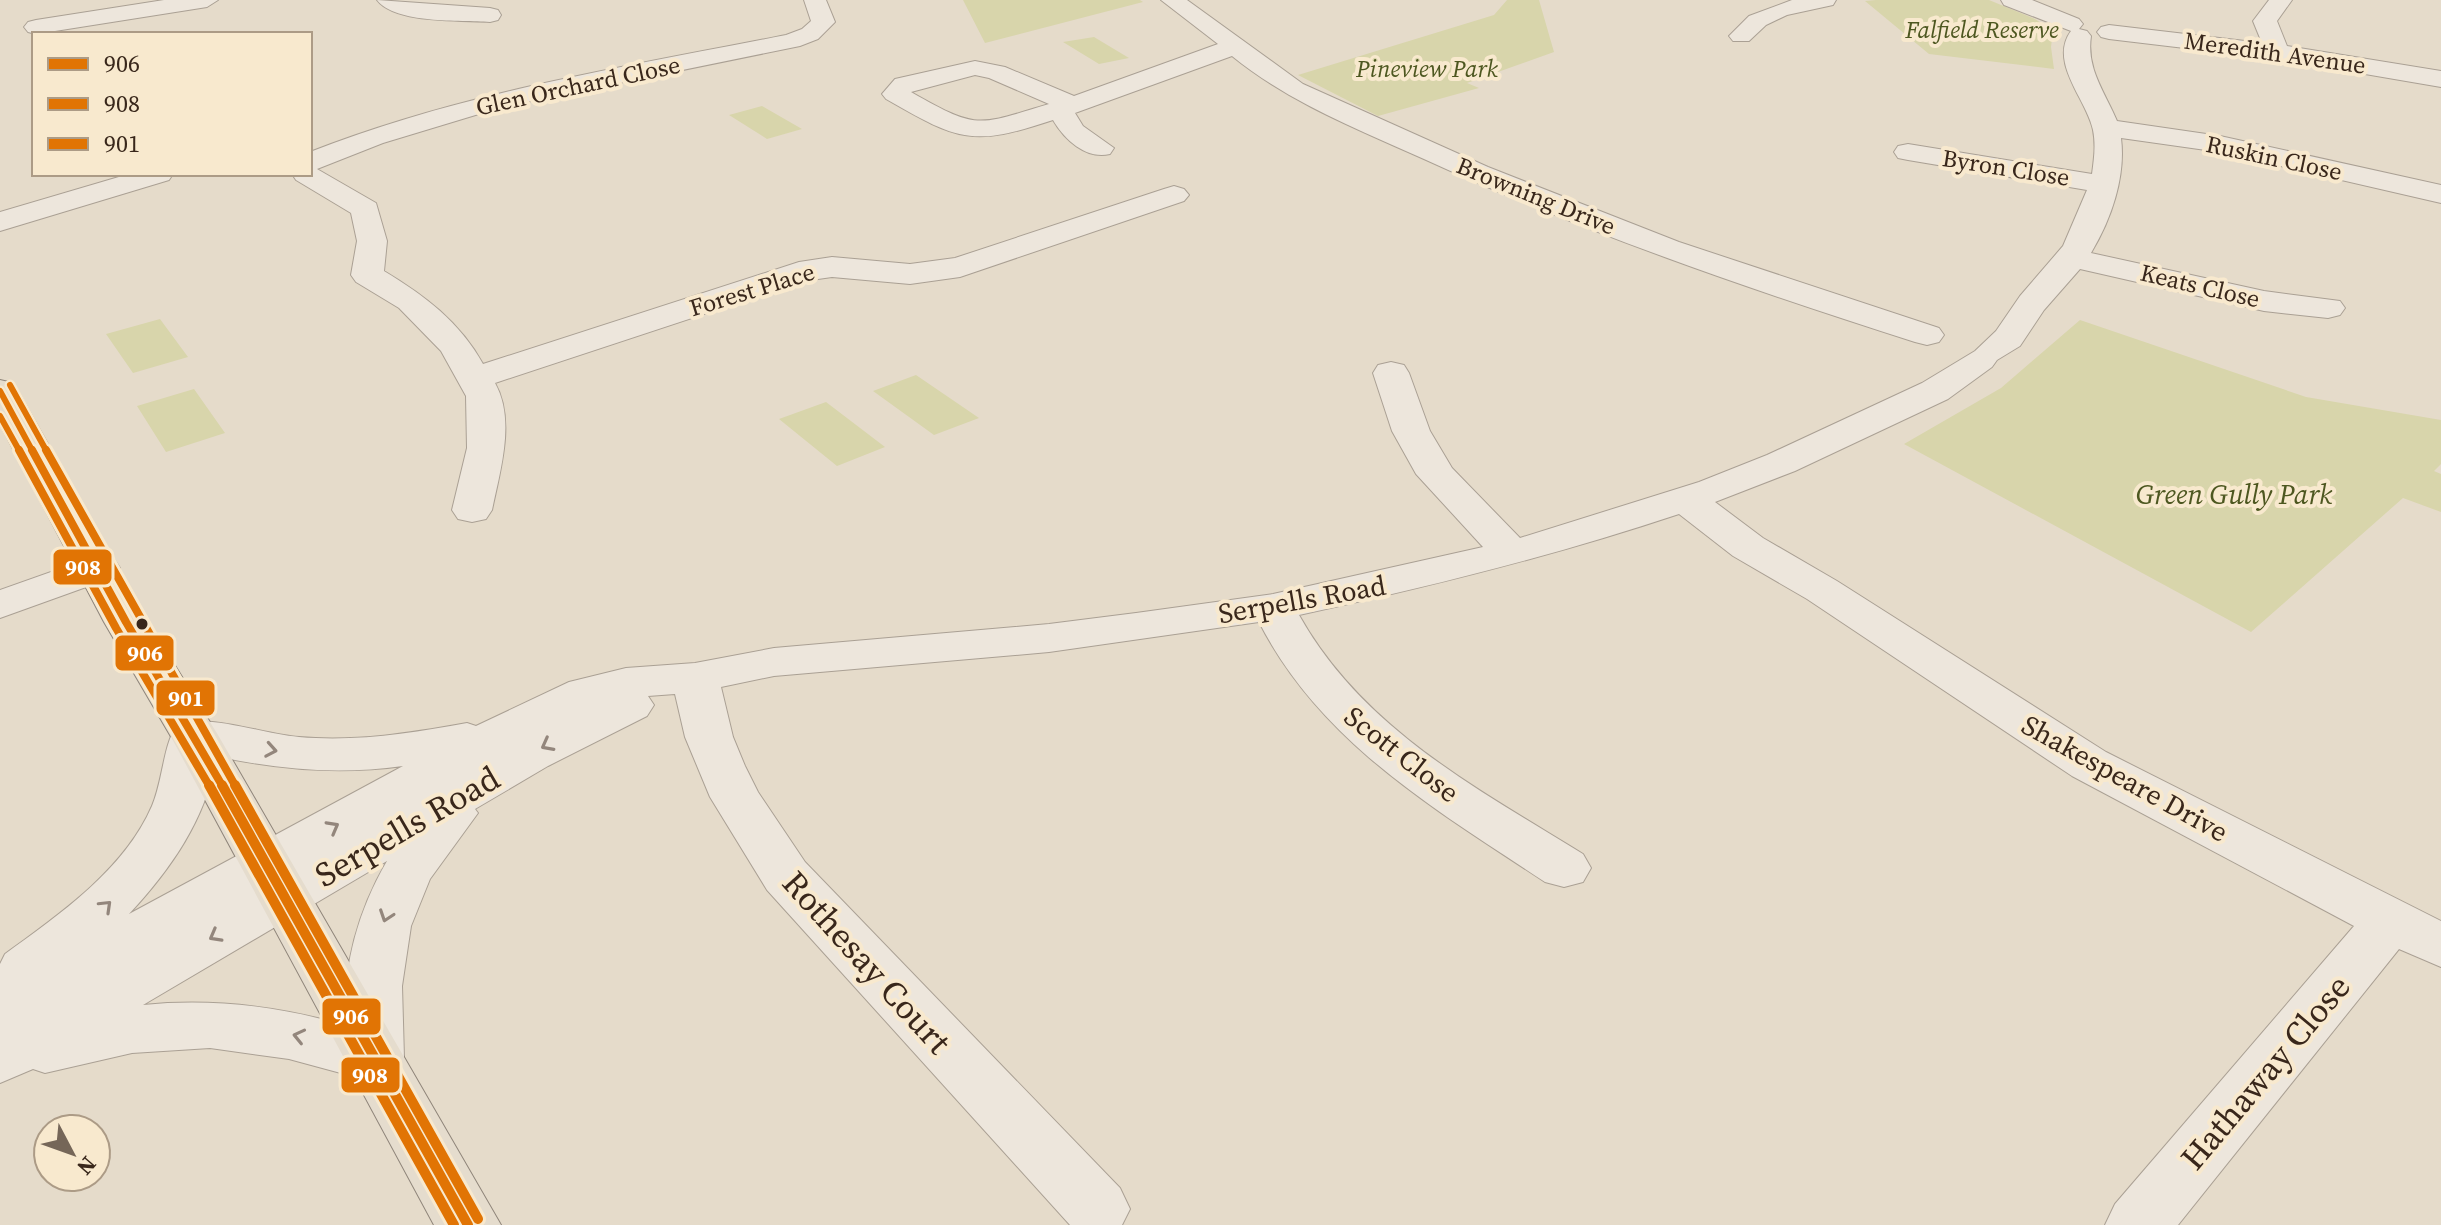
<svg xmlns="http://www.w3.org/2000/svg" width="2441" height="1225" font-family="'Source Serif 4',serif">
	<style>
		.green { fill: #d8d5ab }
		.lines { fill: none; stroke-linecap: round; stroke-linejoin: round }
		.minor-casing { stroke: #aaa094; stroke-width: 2 }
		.major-casing { stroke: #8f857a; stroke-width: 2 }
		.minor { fill: #ede6dc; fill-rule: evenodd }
		.major { fill: #e5dccd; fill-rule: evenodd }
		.bus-1-far2-casing { stroke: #f8e9ce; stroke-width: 11 }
		.bus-1-far1-casing { stroke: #f8e9ce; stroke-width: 14 }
		.bus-1-casing { stroke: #f8e9ce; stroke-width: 16 }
		.bus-2-far2-casing { stroke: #f8e9ce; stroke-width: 11 }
		.bus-2-far1-casing { stroke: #f8e9ce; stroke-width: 14 }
		.bus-2-casing { stroke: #f8e9ce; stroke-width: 16 }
		.bus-3-far2-casing { stroke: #f8e9ce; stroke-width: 11 }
		.bus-3-far1-casing { stroke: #f8e9ce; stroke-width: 14 }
		.bus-3-casing { stroke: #f8e9ce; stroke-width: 16 }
		.bus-1-far2 { stroke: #e17404; stroke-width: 6 }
		.bus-1-far1 { stroke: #e17404; stroke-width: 8 }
		.bus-1 { stroke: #e17404; stroke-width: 10 }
		.bus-2-far2 { stroke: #e17404; stroke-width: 6 }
		.bus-2-far1 { stroke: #e17404; stroke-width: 8 }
		.bus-2 { stroke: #e17404; stroke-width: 10 }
		.bus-3-far2 { stroke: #e17404; stroke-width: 6 }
		.bus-3-far1 { stroke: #e17404; stroke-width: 8 }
		.bus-3 { stroke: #e17404; stroke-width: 10 }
		.oneway { stroke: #93867c }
		.bus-dot { fill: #39271b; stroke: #f8e9ce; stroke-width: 3 }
		.labels { text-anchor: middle; stroke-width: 8; stroke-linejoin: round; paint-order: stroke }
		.far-park-label { font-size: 24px; font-style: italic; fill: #4d5720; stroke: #f8e9ce }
		.far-street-label { font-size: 24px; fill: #39271b; stroke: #f8e9ce }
		.park-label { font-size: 28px; font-style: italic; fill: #4d5720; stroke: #f8e9ce }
		.street-label { font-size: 28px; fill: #39271b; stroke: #f8e9ce }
		.near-street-label { font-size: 34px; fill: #39271b; stroke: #f8e9ce }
		.line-badge { stroke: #f8e9ce; stroke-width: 3 }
		.badge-label { font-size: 22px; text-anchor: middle; font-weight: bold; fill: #fff }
	</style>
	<rect width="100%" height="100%" fill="#e5dbca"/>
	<!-- green -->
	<path class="green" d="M 963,0 L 1140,0 L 1143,2 L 985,43 Z
		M 1507,0 L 1539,0 L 1554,52 L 1467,83 L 1479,88 L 1378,116 L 1298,75 L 1494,15 Z
		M 1876,0 L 1989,0 L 2035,19 L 2053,31 L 2051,47 L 2054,69 L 1929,54 L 1865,1 Z
		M 1094,37 L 1129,58 L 1099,64 L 1063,42 Z
		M 762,106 L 802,129 L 767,139 L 729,115 Z
		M 160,319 L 188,357 L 133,373 L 106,334 Z
		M 2080,320 L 2306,397 L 2441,420 L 2441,464 L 2434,471 L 2441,474 L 2441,512 L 2403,498 L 2251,632 L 1904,444 L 2001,388 Z
		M 916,375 L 979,418 L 934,435 L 873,391 Z
		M 194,389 L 225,433 L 166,452 L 137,406 Z
		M 826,402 L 885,447 L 837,466 L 779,419 Z"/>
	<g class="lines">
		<defs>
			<path id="minor" d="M 164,0 L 218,0 L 207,7 L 36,34 L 28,32 L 24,27 L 28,22 L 36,20 Z
				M 377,0 L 490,8 L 498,10 L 501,15 L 498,20 L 490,22 C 461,20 395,24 377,0 Z
				M 804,0 L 826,0 L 835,22 L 818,39 L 800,46 L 502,107 L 383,143 L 317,169 L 376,203 L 387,241 L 384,271 C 424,295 460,322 483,364 L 799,262 L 832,257 L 910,264 L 955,258 L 1164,189 L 1174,186 L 1184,189 L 1189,195 L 1184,201 L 960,277 L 910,284 L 832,277 L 804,281 L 495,383 C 516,420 500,471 492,510 L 486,519 L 472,522 L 458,519 L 452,510 L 467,448 L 466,396 L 441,351 L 399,308 L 356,282 L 351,275 L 357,241 L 351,213 L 296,180 L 292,174 L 310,174 L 310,152 C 463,92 625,67 786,35 L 802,29 L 811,21 Z
				M 1161,0 L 1187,0 L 1303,84 L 1488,167 L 1679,242 L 1939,328 L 1944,335 L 1939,342 L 1927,345 L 1915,342 C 1749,289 1584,232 1424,159 C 1357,129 1290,103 1232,56 L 1075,113 L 1083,126 L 1114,148 L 1110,154 C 1086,160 1064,139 1053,120 C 972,147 959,141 886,99 L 882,94 L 895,79 L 975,61 L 1005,67 L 1074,96 L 1218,44 ZM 975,75 L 989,78 L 1049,104 C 976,126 978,130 911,92 Z
				M 1792,0 L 1836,0 L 1833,5 L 1787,15 L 1766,25 L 1749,41 L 1733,41 L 1729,36 L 1749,16 Z
				M 2001,0 L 2032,0 L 2079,19 L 2083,24 L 2079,29 L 2087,31 L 2091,36 C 2086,69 2105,92 2117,121 L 2220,136 L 2441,185 L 2441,203 L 2220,152 L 2121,138 C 2126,177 2111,220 2091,253 L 2264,291 L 2340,301 L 2345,308 L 2340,315 L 2328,318 L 2264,311 L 2080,269 L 2044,310 L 2020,346 L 1997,360 L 1992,367 L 1948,399 L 1795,471 L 1715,502 L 1763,538 L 1837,581 L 2106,752 L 2441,921 L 2441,967 L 2399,949 L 2178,1225 L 2105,1225 L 2115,1204 L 2354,926 L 2072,776 L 1807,599 L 1733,556 L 1679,514 C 1554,556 1428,587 1299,615 C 1362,728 1476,788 1583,854 L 1591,868 L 1583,882 L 1564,887 L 1545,882 C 1435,809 1321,743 1259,622 L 1049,652 L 774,676 L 721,687 L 733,737 L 745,766 L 758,792 L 805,862 L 1120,1188 L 1130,1209 L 1122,1225 L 1070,1225 L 767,890 L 710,797 L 685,737 L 675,694 L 648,696 L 654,705 L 647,716 L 548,766 L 475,809 L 478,813 L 430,879 L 411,926 L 402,986 L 404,1058 L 395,1075 L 374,1082 L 289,1059 L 210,1048 L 132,1053 L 45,1073 L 33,1069 L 0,1083 L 0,964 L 5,954 C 59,915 125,869 152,806 C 163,780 163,746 177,724 C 211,714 262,734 299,737 C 356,742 412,733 467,723 L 476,726 L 569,682 L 626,668 L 695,663 L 774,648 L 1049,624 L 1136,613 L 1273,594 L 1483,547 L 1416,474 L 1392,431 L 1373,373 L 1378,365 L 1391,362 L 1404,365 L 1409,373 L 1430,431 L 1452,468 L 1520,538 L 1699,482 L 1767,455 L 1922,383 L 1975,351 L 1996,331 L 2020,296 L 2063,246 L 2087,190 L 1908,160 L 1898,158 L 1894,152 L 1898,146 L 1908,144 L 2092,174 C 2094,159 2096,145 2093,130 C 2087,100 2048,62 2071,31 L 2004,5 ZM 216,756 C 279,770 339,775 403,766 L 129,914 C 170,870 208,817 216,756 ZM 387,861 C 357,913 344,964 344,1025 C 278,1006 211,998 143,1005 Z
				M 2269,0 L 2292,0 L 2277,21 L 2287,46 L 2441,71 L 2441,87 L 2277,59 L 2109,39 L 2101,37 L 2097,32 L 2101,27 L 2109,25 L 2262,43 L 2253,21 Z
				M 129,174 L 173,174 L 169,180 L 0,231 L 0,212 Z
				M 99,555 L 114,559 L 120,568 L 114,577 L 0,618 L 0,590 Z"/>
			<path id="major" d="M 0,380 L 13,383 L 18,391 L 148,622 L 218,735 L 501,1225 L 434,1225 L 170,735 L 104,622 L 0,424 Z"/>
		</defs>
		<!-- minor casing -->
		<use href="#minor" class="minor-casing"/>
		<!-- major casing -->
		<use href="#major" class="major-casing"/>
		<!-- minor -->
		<use href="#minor" class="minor"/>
		<!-- major -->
		<use href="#major" class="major"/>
		<defs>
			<path id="bus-1-far2" d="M 0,391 L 33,452"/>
			<path id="bus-1-far1" d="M 32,450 L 126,622 L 223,787"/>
			<path id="bus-1" d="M 222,785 L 468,1225"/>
			<path id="bus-2-far2" d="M 0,416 L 20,452"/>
			<path id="bus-2-far1" d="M 19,450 L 116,628 L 210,787"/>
			<path id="bus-2" d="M 209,785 L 454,1225"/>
			<path id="bus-3-far2" d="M 10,385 L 47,452"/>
			<path id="bus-3-far1" d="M 46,450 L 236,787"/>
			<path id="bus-3" d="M 235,785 L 478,1219"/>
		</defs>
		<!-- bus-1-far2 casing -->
		<use href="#bus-1-far2" class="bus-1-far2-casing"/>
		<!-- bus-1-far1 casing -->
		<use href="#bus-1-far1" class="bus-1-far1-casing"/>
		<!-- bus-1 casing -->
		<use href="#bus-1" class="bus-1-casing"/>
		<!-- bus-2-far2 casing -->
		<use href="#bus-2-far2" class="bus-2-far2-casing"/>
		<!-- bus-2-far1 casing -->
		<use href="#bus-2-far1" class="bus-2-far1-casing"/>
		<!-- bus-2 casing -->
		<use href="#bus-2" class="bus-2-casing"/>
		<!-- bus-3-far2 casing -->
		<use href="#bus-3-far2" class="bus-3-far2-casing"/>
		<!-- bus-3-far1 casing -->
		<use href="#bus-3-far1" class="bus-3-far1-casing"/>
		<!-- bus-3 casing -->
		<use href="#bus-3" class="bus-3-casing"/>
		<!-- bus-1-far2 -->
		<use href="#bus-1-far2" class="bus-1-far2"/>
		<!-- bus-1-far1 -->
		<use href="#bus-1-far1" class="bus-1-far1"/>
		<!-- bus-1 -->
		<use href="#bus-1" class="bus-1"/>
		<!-- bus-2-far2 -->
		<use href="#bus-2-far2" class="bus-2-far2"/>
		<!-- bus-2-far1 -->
		<use href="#bus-2-far1" class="bus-2-far1"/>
		<!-- bus-2 -->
		<use href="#bus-2" class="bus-2"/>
		<!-- bus-3-far2 -->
		<use href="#bus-3-far2" class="bus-3-far2"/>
		<!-- bus-3-far1 -->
		<use href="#bus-3-far1" class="bus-3-far1"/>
		<!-- bus-3 -->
		<use href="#bus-3" class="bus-3"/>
	</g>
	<!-- one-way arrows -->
	<defs><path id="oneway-chevron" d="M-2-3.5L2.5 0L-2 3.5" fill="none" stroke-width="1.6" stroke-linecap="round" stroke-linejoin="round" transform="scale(2)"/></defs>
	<g class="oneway">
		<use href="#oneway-chevron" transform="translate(547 745) rotate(152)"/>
		<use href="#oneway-chevron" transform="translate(271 750) rotate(10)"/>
		<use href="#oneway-chevron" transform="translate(333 827) rotate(-29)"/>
		<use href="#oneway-chevron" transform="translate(106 906) rotate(-44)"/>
		<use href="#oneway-chevron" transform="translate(386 916) rotate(109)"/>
		<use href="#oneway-chevron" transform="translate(215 936) rotate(151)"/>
		<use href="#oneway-chevron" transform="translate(299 1036) rotate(-167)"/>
	</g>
	<!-- markers -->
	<circle class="bus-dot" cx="142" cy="624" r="7"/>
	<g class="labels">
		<!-- far-park labels -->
		<g class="far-park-label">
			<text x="1982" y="38">Falfield Reserve</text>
			<text x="1427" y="77">Pineview Park</text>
		</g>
		<!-- far-street labels -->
		<g class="far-street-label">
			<text transform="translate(2275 53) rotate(8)" y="8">Meredith Avenue</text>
			<text transform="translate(578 86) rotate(-12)" y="8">Glen Orchard Close</text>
			<text transform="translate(2274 158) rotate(12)" y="8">Ruskin Close</text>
			<text transform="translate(2006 168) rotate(9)" y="8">Byron Close</text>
			<text transform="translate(1536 196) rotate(22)" y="8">Browning Drive</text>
			<text transform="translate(2200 286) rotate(13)" y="8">Keats Close</text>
			<text transform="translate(752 290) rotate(-17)" y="8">Forest Place</text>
		</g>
		<!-- park labels -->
		<g class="park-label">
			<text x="2234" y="504">Green Gully Park</text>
		</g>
		<!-- street labels -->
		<g class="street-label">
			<text transform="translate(1302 599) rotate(-10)" y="10">Serpells Road</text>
			<text transform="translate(1402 754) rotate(38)" y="10">Scott Close</text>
			<text transform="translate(2125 778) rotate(29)" y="10">Shakespeare Drive</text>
		</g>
		<!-- near-street labels -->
		<g class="near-street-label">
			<text transform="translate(407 826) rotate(-30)" y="12">Serpells Road</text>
			<text transform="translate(867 962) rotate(48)" y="12">Rothesay Court</text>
			<text transform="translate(2265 1072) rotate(-50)" y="12">Hathaway Close</text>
		</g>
	</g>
	<g class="line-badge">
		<rect x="52" y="548" width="61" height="38" rx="8" fill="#e17404"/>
		<rect x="114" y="634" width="61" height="38" rx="8" fill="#e17404"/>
		<rect x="155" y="679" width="61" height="38" rx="8" fill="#e17404"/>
		<rect x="321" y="997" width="61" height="39" rx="8" fill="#e17404"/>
		<rect x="340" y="1056" width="61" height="38" rx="8" fill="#e17404"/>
	</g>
	<g class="badge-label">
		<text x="83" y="575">908</text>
		<text x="145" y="661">906</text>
		<text x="186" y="706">901</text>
		<text x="351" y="1024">906</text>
		<text x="370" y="1083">908</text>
	</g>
	<!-- legend -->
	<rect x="32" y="32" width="280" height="144" fill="#f8e9ce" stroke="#ac9b86" stroke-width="2"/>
	<rect x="48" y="58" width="40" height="12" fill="#e17404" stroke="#ac9b86" stroke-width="2"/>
	<text x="104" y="72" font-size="24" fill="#39271b">906</text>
	<rect x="48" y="98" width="40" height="12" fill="#e17404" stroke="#ac9b86" stroke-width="2"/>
	<text x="104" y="112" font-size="24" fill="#39271b">908</text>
	<rect x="48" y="138" width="40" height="12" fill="#e17404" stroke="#ac9b86" stroke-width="2"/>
	<text x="104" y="152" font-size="24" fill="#39271b">901</text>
	<!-- north arrow -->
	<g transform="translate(72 1153) rotate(131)"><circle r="38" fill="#f8e9ce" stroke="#ac9b86" stroke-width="2"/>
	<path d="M0-6L14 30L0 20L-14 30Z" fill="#756658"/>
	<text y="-12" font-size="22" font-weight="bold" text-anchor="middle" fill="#39271b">N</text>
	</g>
</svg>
